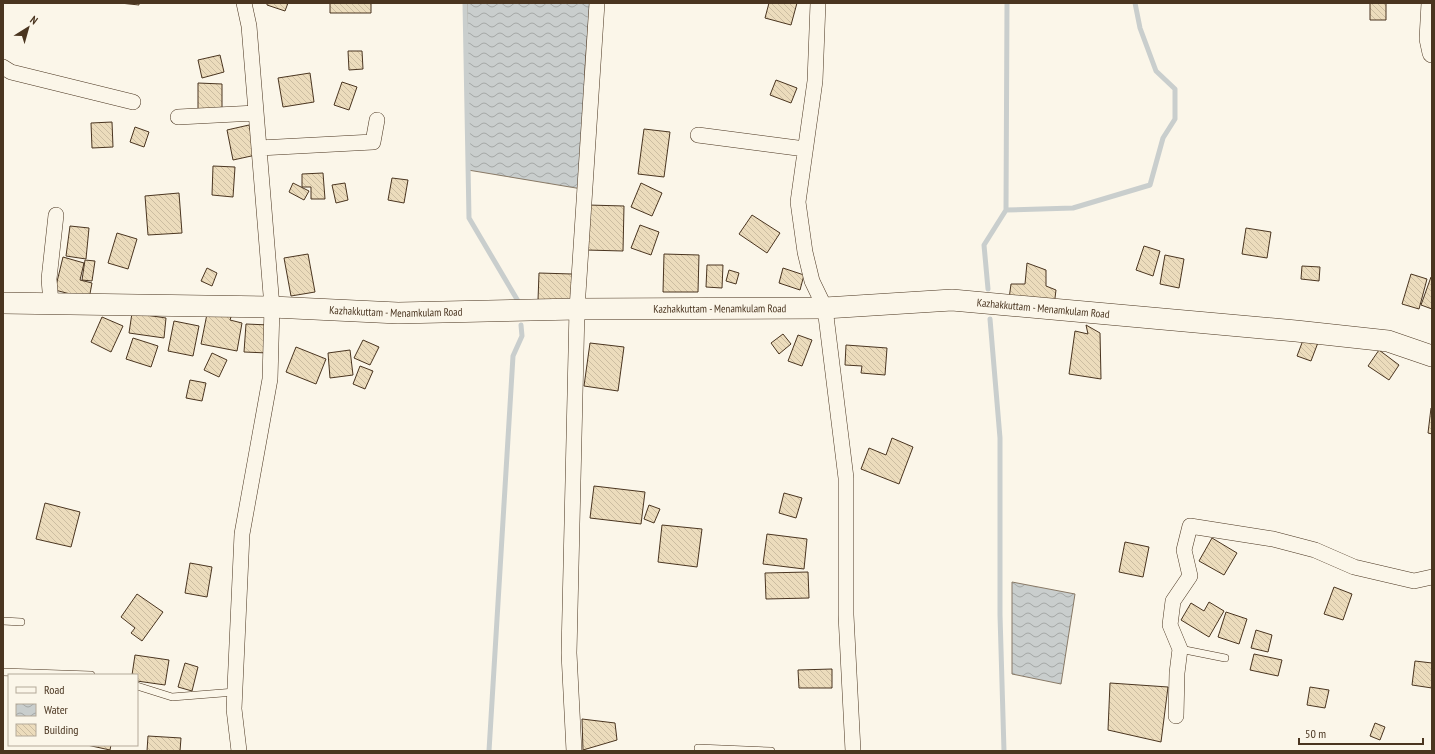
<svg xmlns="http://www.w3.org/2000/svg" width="1435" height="754" font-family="'PT Sans Narrow',sans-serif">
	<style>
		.water { fill: url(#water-waves); stroke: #887966 }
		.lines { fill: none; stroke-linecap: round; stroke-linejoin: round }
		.stream { stroke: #c9cecd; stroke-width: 5 }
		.building { fill: url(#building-back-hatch); stroke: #4a3520 }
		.service-casing { stroke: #4a3520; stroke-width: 8 }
		.minor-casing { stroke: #4a3520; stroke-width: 16 }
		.tertiary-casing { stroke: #4a3520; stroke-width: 20 }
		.secondary-casing { stroke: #4a3520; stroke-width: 22 }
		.service { stroke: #fbf6e9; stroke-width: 7 }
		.minor { stroke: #fbf6e9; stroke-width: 15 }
		.tertiary { stroke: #fbf6e9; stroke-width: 19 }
		.secondary { stroke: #fbf6e9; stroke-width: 21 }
		.labels { text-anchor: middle; stroke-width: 3; stroke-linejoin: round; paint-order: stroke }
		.street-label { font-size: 11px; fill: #4a3520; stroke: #fbf6e9 }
	</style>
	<defs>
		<pattern id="water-waves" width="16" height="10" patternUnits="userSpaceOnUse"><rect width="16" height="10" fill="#c9cecd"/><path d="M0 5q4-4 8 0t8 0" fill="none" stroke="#a5a8a6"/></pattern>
		<pattern id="building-back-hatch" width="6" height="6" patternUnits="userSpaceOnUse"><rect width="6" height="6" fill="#ecdcbc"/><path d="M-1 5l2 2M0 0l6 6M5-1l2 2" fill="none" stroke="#ccbda1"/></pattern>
	</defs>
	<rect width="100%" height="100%" fill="#fbf6e9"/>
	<!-- water -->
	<path class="water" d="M 467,3 L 590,3 L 585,67 L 582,189 L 468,170 Z
		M 1012,582 L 1075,594 L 1061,684 L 1012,674 Z"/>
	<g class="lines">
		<!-- stream -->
		<path class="stream" d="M 465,3 L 469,218 L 518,301
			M 1007,3 L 1006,210 L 1073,208 L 1150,185 L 1163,138 L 1175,119 L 1175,89 L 1156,71 L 1140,28 L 1135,3
			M 988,289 L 984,245 L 1006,210
			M 990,319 L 1000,438 L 1000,615 L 1004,751
			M 489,751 L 513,356 L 522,336 L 521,325"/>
	</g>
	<!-- building -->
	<path class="building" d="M 120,3 L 139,3 L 139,5 Z
		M 267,3 L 288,3 L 285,11 L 267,5 Z
		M 330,3 L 371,3 L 371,13 L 330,13 Z
		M 769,3 L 797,3 L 791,25 L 765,18 Z
		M 1370,3 L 1386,3 L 1386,20 L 1370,20 Z
		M 348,51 L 362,51 L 363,69 L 349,70 Z
		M 220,55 L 224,72 L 202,78 L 198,60 Z
		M 310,73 L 314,102 L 283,107 L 278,78 Z
		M 776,80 L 797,88 L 791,103 L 770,95 Z
		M 342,82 L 357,87 L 349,110 L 334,105 Z
		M 198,83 L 222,84 L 222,111 L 198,111 Z
		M 112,122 L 113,147 L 92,148 L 91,123 Z
		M 249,125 L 256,155 L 233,160 L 227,130 Z
		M 135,127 L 149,132 L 144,147 L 130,142 Z
		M 644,129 L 670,132 L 664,177 L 638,174 Z
		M 213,166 L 235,167 L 233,197 L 212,195 Z
		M 323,173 L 325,199 L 311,199 L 311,187 L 302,187 L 302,174 Z
		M 392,178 L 408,180 L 404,203 L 388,200 Z
		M 293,183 L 309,191 L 304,200 L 289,192 Z
		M 345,183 L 348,200 L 336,203 L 332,185 Z
		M 641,183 L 662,193 L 652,216 L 631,207 Z
		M 179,193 L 182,233 L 148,235 L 145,196 Z
		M 588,205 L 624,206 L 623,251 L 586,250 Z
		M 752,215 L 780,233 L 767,253 L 739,234 Z
		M 640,225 L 659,232 L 651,255 L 631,248 Z
		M 70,226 L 89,228 L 86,259 L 66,256 Z
		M 1246,228 L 1271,232 L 1267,258 L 1242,254 Z
		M 117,233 L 137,239 L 128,269 L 108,263 Z
		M 1144,246 L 1160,251 L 1153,276 L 1136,270 Z
		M 308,254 L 315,292 L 291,296 L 284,258 Z
		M 664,254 L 699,255 L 698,292 L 663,292 Z
		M 1165,255 L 1184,259 L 1179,288 L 1160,284 Z
		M 63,257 L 84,263 L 80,280 L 92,283 L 89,299 L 55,290 Z
		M 85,260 L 95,261 L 92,281 L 82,280 Z
		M 1027,263 L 1046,270 L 1046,286 L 1056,290 L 1054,306 L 1009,299 L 1011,284 L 1025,284 Z
		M 707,265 L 723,265 L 722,288 L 706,287 Z
		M 1302,266 L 1320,267 L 1319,281 L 1301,279 Z
		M 207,268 L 217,273 L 212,286 L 201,281 Z
		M 783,268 L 804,275 L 800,290 L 779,283 Z
		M 729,270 L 739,273 L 736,284 L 726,281 Z
		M 539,273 L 572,274 L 571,302 L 538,300 Z
		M 1411,274 L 1427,279 L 1419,309 L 1402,304 Z
		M 1431,277 L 1432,277 L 1432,309 L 1421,305 Z
		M 208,309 L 232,314 L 230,320 L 242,323 L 237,351 L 201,344 Z
		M 132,313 L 166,318 L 164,338 L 129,333 Z
		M 102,317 L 123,326 L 111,352 L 91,342 Z
		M 174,321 L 199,326 L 193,356 L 168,351 Z
		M 246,324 L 269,325 L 268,353 L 244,352 Z
		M 1086,325 L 1100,333 L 1101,379 L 1069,374 L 1075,331 L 1088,334 Z
		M 783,334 L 791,344 L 779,354 L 771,343 Z
		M 798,335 L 812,340 L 802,366 L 788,361 Z
		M 1305,335 L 1319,340 L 1311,361 L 1297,356 Z
		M 133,338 L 158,346 L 151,367 L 126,359 Z
		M 363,340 L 379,347 L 370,365 L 354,358 Z
		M 590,343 L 624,347 L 618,391 L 584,386 Z
		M 846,345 L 887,348 L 885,375 L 861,373 L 862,366 L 845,365 Z
		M 296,347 L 326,359 L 316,384 L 286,372 Z
		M 350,350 L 353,375 L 330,378 L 328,353 Z
		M 1379,350 L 1399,365 L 1389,380 L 1368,366 Z
		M 212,353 L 227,360 L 219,377 L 204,370 Z
		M 360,366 L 373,371 L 365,389 L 353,384 Z
		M 190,380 L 206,383 L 202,401 L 186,398 Z
		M 1431,408 L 1432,408 L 1432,434 L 1428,433 Z
		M 892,438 L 913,447 L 899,484 L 861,469 L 869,448 L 886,455 Z
		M 594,486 L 645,492 L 641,524 L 590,518 Z
		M 784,493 L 802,498 L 796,518 L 779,513 Z
		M 45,503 L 80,512 L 71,547 L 36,539 Z
		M 649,505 L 660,509 L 654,523 L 644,519 Z
		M 662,525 L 702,529 L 697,567 L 658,562 Z
		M 767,534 L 807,539 L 804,569 L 763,564 Z
		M 1212,538 L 1237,553 L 1224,575 L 1199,561 Z
		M 1125,542 L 1149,547 L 1143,577 L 1119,572 Z
		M 190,563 L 212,567 L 207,597 L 185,593 Z
		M 808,572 L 809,598 L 766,599 L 765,573 Z
		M 1334,587 L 1352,594 L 1343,620 L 1324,614 Z
		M 137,594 L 163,612 L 142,641 L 131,633 L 135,628 L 121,617 Z
		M 1209,602 L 1224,611 L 1209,637 L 1181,620 L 1191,603 L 1204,611 Z
		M 1226,612 L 1247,619 L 1239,644 L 1218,637 Z
		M 1256,630 L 1272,635 L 1268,652 L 1251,648 Z
		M 1254,654 L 1282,660 L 1278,676 L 1250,670 Z
		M 135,655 L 169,660 L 165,685 L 137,681 L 137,675 L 132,675 Z
		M 1415,661 L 1432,663 L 1432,688 L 1412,685 Z
		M 185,663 L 198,667 L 192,691 L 178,687 Z
		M 832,669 L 832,688 L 799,688 L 798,670 Z
		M 1110,683 L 1168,687 L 1161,742 L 1108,730 Z
		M 1310,687 L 1329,690 L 1325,708 L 1307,705 Z
		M 582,719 L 615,723 L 617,740 L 583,750 Z
		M 1375,723 L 1385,727 L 1380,740 L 1370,736 Z
		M 148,736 L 181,738 L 180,751 L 147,751 Z
		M 87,745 L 111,745 L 110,750 Z"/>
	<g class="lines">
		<defs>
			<path id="service" d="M 3,621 L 21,622
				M 1180,649 L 1225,658
				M 3,672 L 91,675
				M 137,686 L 172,697 L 235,692
				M 698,748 L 771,751"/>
			<path id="minor" d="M 818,3 L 815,81 L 798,202 L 805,252 L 812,281 L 825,308 L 846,478 L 846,615 L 853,751
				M 3,67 L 11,72 L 133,102
				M 178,117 L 256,113
				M 698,135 L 805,149
				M 259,148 L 373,142 L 377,120
				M 51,303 L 49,279 L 56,215
				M 1176,716 L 1177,673 L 1180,649 L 1170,625 L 1173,601 L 1190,576 L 1184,550 L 1190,526 L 1273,539 L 1315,550 L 1354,567 L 1414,581 L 1432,577
				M 239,751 L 234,709 L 242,534 L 270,379 L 272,307 L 249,26 L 244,3
				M 574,751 L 569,653 L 577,309 L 597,3"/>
			<path id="tertiary" d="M 1431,3 L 1429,39 L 1432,53"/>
			<g id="secondary">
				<path id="s1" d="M 3,303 L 272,307 L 398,313 L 577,309 L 825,308 L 952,300 L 1296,331 L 1388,341 L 1432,356"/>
			</g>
		</defs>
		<!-- service casing -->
		<use href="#service" class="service-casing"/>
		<!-- minor casing -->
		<use href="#minor" class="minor-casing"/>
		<!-- tertiary casing -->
		<use href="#tertiary" class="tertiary-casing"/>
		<!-- secondary casing -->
		<use href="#secondary" class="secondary-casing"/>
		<!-- service -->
		<use href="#service" class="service"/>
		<!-- minor -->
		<use href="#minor" class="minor"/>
		<!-- tertiary -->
		<use href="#tertiary" class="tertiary"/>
		<!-- secondary -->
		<use href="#secondary" class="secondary"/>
	</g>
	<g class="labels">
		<!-- street labels -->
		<g class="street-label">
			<text dy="4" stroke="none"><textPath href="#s1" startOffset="717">Kazhakkuttam - Menamkulam Road</textPath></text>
			<text dy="4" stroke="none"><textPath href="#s1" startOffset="1041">Kazhakkuttam - Menamkulam Road</textPath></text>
			<text dy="4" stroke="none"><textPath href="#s1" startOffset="393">Kazhakkuttam - Menamkulam Road</textPath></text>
		</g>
	</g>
	<!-- border -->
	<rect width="1435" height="754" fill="none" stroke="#4a3520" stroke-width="8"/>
	<!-- legend -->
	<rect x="8" y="674" width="130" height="72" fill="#fbf6e9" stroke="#b4a999"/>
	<rect x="16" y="687" width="20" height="6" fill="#fbf6e9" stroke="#b4a999"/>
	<text x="44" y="694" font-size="12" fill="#4a3520">Road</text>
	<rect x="16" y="704" width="20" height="12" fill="url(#water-waves)" stroke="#b4a999"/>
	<text x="44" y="714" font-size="12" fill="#4a3520">Water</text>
	<rect x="16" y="724" width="20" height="12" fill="url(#building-back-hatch)" stroke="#b4a999"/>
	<text x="44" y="734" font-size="12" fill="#4a3520">Building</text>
	<!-- north arrow -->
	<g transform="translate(28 28) rotate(37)" stroke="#fbf6e9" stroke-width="3" paint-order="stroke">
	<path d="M0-3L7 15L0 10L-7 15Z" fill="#4a3520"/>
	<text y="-6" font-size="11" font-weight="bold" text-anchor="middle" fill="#4a3520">N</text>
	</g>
	<!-- scale -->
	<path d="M1299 738v6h124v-6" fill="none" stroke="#4a3520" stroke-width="2"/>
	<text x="1305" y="738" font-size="12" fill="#4a3520" stroke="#fbf6e9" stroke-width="3" paint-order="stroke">50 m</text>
</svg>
